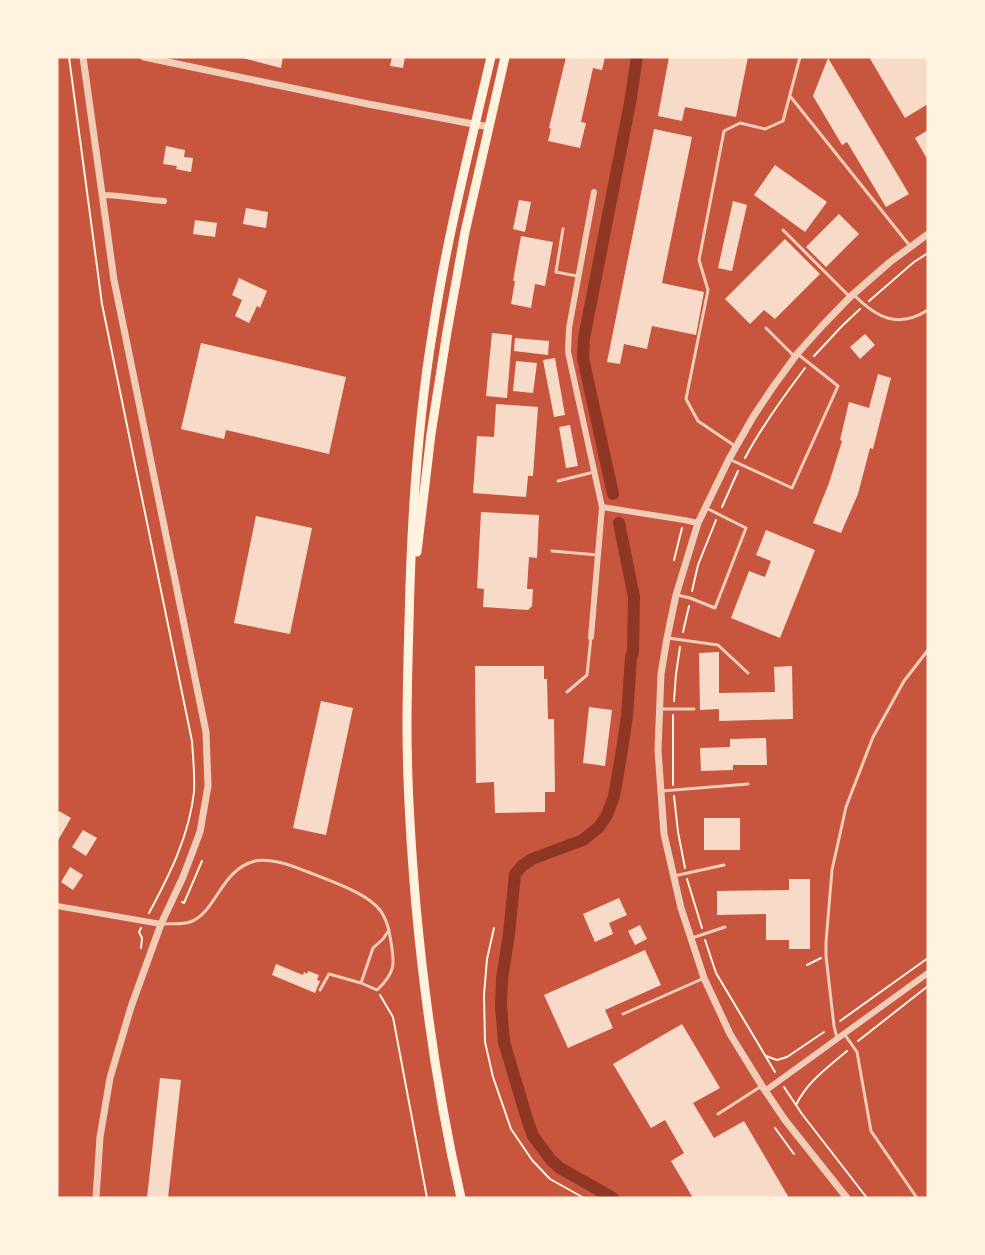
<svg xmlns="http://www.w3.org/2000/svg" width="985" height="1255" font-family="Quicksand,sans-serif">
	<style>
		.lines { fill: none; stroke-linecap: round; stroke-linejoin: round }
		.canal { stroke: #8f3625; stroke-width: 12 }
		.building { fill: #f7dbc8 }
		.path { stroke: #fff3e0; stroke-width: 2 }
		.service { stroke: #f1ccb7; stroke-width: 3 }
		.minor { stroke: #f1ccb7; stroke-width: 6 }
		.tertiary { stroke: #f1ccb7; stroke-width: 7 }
		.trunk { stroke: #fff3e0; stroke-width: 9 }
	</style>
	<rect width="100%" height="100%" fill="#c8553d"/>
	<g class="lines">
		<!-- canal -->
		<path class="canal" d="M 613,494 L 583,358 L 584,338 L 630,103 L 637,57
			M 613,1198 L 560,1168 L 551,1160 L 533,1136 L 527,1119 L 504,1042 L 501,1006 L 502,979 L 509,934 L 515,874 L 522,866 L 532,859 L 583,840 L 599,827 L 607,815 L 614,796 L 622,750 L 627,716 L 631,657 L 633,652 L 634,597 L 619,523"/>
	</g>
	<!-- building -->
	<path class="building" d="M 239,57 L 283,57 L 281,68 Z
		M 392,57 L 405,57 L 403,68 L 390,66 Z
		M 566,57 L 605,57 L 602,70 L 593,68 L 581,122 L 586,123 L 580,148 L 548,141 L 551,129 L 549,128 Z
		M 669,57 L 748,57 L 736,117 L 685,107 L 682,121 L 658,116 Z
		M 869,57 L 928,57 L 928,104 L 905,118 Z
		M 828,58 L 909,194 L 886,207 L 847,142 L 842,145 L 813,96 Z
		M 654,129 L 692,137 L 662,283 L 704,292 L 696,335 L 652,326 L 647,349 L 624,344 L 620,364 L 607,362 Z
		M 928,130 L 928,156 L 926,157 L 915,138 Z
		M 166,146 L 185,150 L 184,157 L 193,158 L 191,172 L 176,169 L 177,166 L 163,164 Z
		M 775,165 L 827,202 L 805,232 L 754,195 Z
		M 519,200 L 531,202 L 525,232 L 513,229 Z
		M 733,201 L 747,205 L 732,271 L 718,268 Z
		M 246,208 L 268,212 L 266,228 L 243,224 Z
		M 839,214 L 859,234 L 826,267 L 806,247 Z
		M 195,220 L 217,223 L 215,237 L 193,234 Z
		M 521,236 L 553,242 L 545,286 L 535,284 L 531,308 L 511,304 L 515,281 L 513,281 Z
		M 785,239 L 820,274 L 775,319 L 764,310 L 750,324 L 725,299 Z
		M 239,278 L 267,291 L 260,308 L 257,306 L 249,323 L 235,316 L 242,300 L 232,295 Z
		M 492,333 L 512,335 L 507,398 L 486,396 Z
		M 865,334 L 875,345 L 860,359 L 850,347 Z
		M 515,338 L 549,341 L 548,355 L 514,351 Z
		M 201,343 L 346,377 L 329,454 L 226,430 L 224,439 L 181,429 Z
		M 555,358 L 565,415 L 554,417 L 543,360 Z
		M 516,361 L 537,363 L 533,393 L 513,391 Z
		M 878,374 L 891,378 L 873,449 L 870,448 L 858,494 L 841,533 L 813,523 L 829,483 L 842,441 L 840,440 L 849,402 L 869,408 Z
		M 496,404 L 538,407 L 533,476 L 528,476 L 526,497 L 473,493 L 477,436 L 494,437 Z
		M 570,425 L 578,466 L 566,468 L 559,427 Z
		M 481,512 L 539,515 L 537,558 L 529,557 L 527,589 L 533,589 L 532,606 L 528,610 L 483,607 L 484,589 L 477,588 Z
		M 256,516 L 312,528 L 290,634 L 234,623 Z
		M 766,530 L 815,550 L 780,638 L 731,618 L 749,571 L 765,577 L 771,561 L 756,555 Z
		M 719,652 L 719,693 L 775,692 L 774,667 L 792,666 L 793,719 L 719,721 L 719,709 L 700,710 L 699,653 Z
		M 475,666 L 544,666 L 544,679 L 547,679 L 548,719 L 554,719 L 555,792 L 545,792 L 545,812 L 495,813 L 494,782 L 476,783 Z
		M 321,701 L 353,708 L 326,835 L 293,828 Z
		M 589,707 L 612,710 L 605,766 L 583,763 Z
		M 766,738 L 767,765 L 733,765 L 733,770 L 701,771 L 700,748 L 730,747 L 730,739 Z
		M 59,811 L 71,818 L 57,842 L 57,814 Z
		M 704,818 L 740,818 L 740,850 L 704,850 Z
		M 83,830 L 97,838 L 86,856 L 72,847 Z
		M 70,867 L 83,875 L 73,890 L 61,882 Z
		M 789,879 L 810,879 L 810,949 L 789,949 L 789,940 L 766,940 L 766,914 L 717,915 L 717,891 L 789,890 Z
		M 619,898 L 627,915 L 609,923 L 613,934 L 595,942 L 583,914 Z
		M 640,925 L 647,939 L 635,945 L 628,931 Z
		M 645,950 L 661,985 L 605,1010 L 613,1028 L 568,1048 L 544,995 Z
		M 276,964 L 303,975 L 304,972 L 307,974 L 308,971 L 319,975 L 317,980 L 320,981 L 315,993 L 272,975 Z
		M 682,1024 L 720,1088 L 693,1103 L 714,1138 L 744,1121 L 789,1198 L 693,1198 L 671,1161 L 684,1153 L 665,1120 L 651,1128 L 613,1064 Z
		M 160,1078 L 181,1080 L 168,1198 L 147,1198 Z"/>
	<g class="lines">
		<!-- path -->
		<path class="path" d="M 69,57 L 102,304 L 192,741 C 193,758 195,775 194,792 C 189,836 170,874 149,913
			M 869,301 L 914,262 L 928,253
			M 814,356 L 842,326 L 860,309
			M 745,458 C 762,426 783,397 805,368
			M 722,507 L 738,471
			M 674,560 L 682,528
			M 692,591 L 698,565 L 716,520
			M 683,632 L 689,606
			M 674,701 L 676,674 L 680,647
			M 673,715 L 673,785
			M 674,796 L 678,832 L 685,868
			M 687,879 L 702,928
			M 182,902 L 184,903 L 202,861
			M 141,928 L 139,932 L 142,938 L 141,948
			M 494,928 L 487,959 L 484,995 L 485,1042 L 493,1077 L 511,1129 L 532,1160 L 550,1179 L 584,1198
			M 705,940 L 716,973 L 775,1072
			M 807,965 L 821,958
			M 380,995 L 393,1017 L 427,1198
			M 840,1021 L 928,958
			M 858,1041 L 928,986
			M 766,1056 L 777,1060 L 787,1057 L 824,1032
			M 784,1087 L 802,1114 L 867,1198
			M 796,1105 C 807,1082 828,1067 847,1051
			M 775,1128 L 794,1154"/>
		<!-- service -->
		<path class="service" d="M 790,96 L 910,246
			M 563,229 L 556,272 L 577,276
			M 783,230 L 849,296
			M 854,295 C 877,318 898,329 928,310
			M 766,328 L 794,356
			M 735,446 L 698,421 L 686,399 L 708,290 L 699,260 L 724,131 L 740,123 L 765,129 L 783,121 L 800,57
			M 729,459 L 792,488 L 838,386 L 799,355
			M 558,481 L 594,472
			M 552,551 L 598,555
			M 677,595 L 690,598 L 715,608 L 746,528 L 706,508
			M 668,638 L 718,645 L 748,673
			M 567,692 L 587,675 L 591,637
			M 660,709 L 694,709
			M 662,791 L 748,784
			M 674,876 L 724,865
			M 162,924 C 171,923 182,925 190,922 C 217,912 220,870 255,861 C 263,859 274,861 282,863 C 291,865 300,869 308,872 C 326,879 360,891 374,904 C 384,912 388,924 390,936 C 394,962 398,970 377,990 L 361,983 L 373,948 L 383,939 L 389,930
			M 692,938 L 725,927
			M 320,990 L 329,974 L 361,983
			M 623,1014 L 702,979
			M 845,1035 L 857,1052 L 871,1131 L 917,1198
			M 837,1038 L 834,1026 L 826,956 L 826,942 L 832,870 L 846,807 L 873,737 L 904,681 L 928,650
			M 718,1114 L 760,1087"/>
		<!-- minor -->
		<path class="minor" d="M 594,192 L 569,328 L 568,352 L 602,507
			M 102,195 C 123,195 143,200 164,201
			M 591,637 L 602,507 L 684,520 L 698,523
			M 57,906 L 161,924
			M 765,1091 L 928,973"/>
		<!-- tertiary -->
		<path class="tertiary" d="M 83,57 L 114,280 L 206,732 L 208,786 L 200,832 L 183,877 L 161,924 L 131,1007 L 110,1078 L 100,1137 L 96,1198
			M 144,57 L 363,103 L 489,127
			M 847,1198 L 785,1120 L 762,1086 L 730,1034 L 704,978 L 681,908 L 664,834 L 658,750 L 661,674 L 667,638 L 676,595 L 698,523 L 729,459 L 753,417 L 773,387 L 797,354 L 822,326 L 850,297 L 890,262 L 928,234"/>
		<!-- trunk -->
		<path class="trunk" d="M 417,552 L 431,434 L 447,332 L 465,232 L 505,57
			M 461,1198 C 439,1102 425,1004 416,906 C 411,847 407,787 407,727 C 407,692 408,658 409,623 C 411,525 417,426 433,329 C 447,237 470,147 491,57"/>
	</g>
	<!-- border -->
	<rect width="985" height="1255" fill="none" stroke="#fff3e0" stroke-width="117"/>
</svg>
